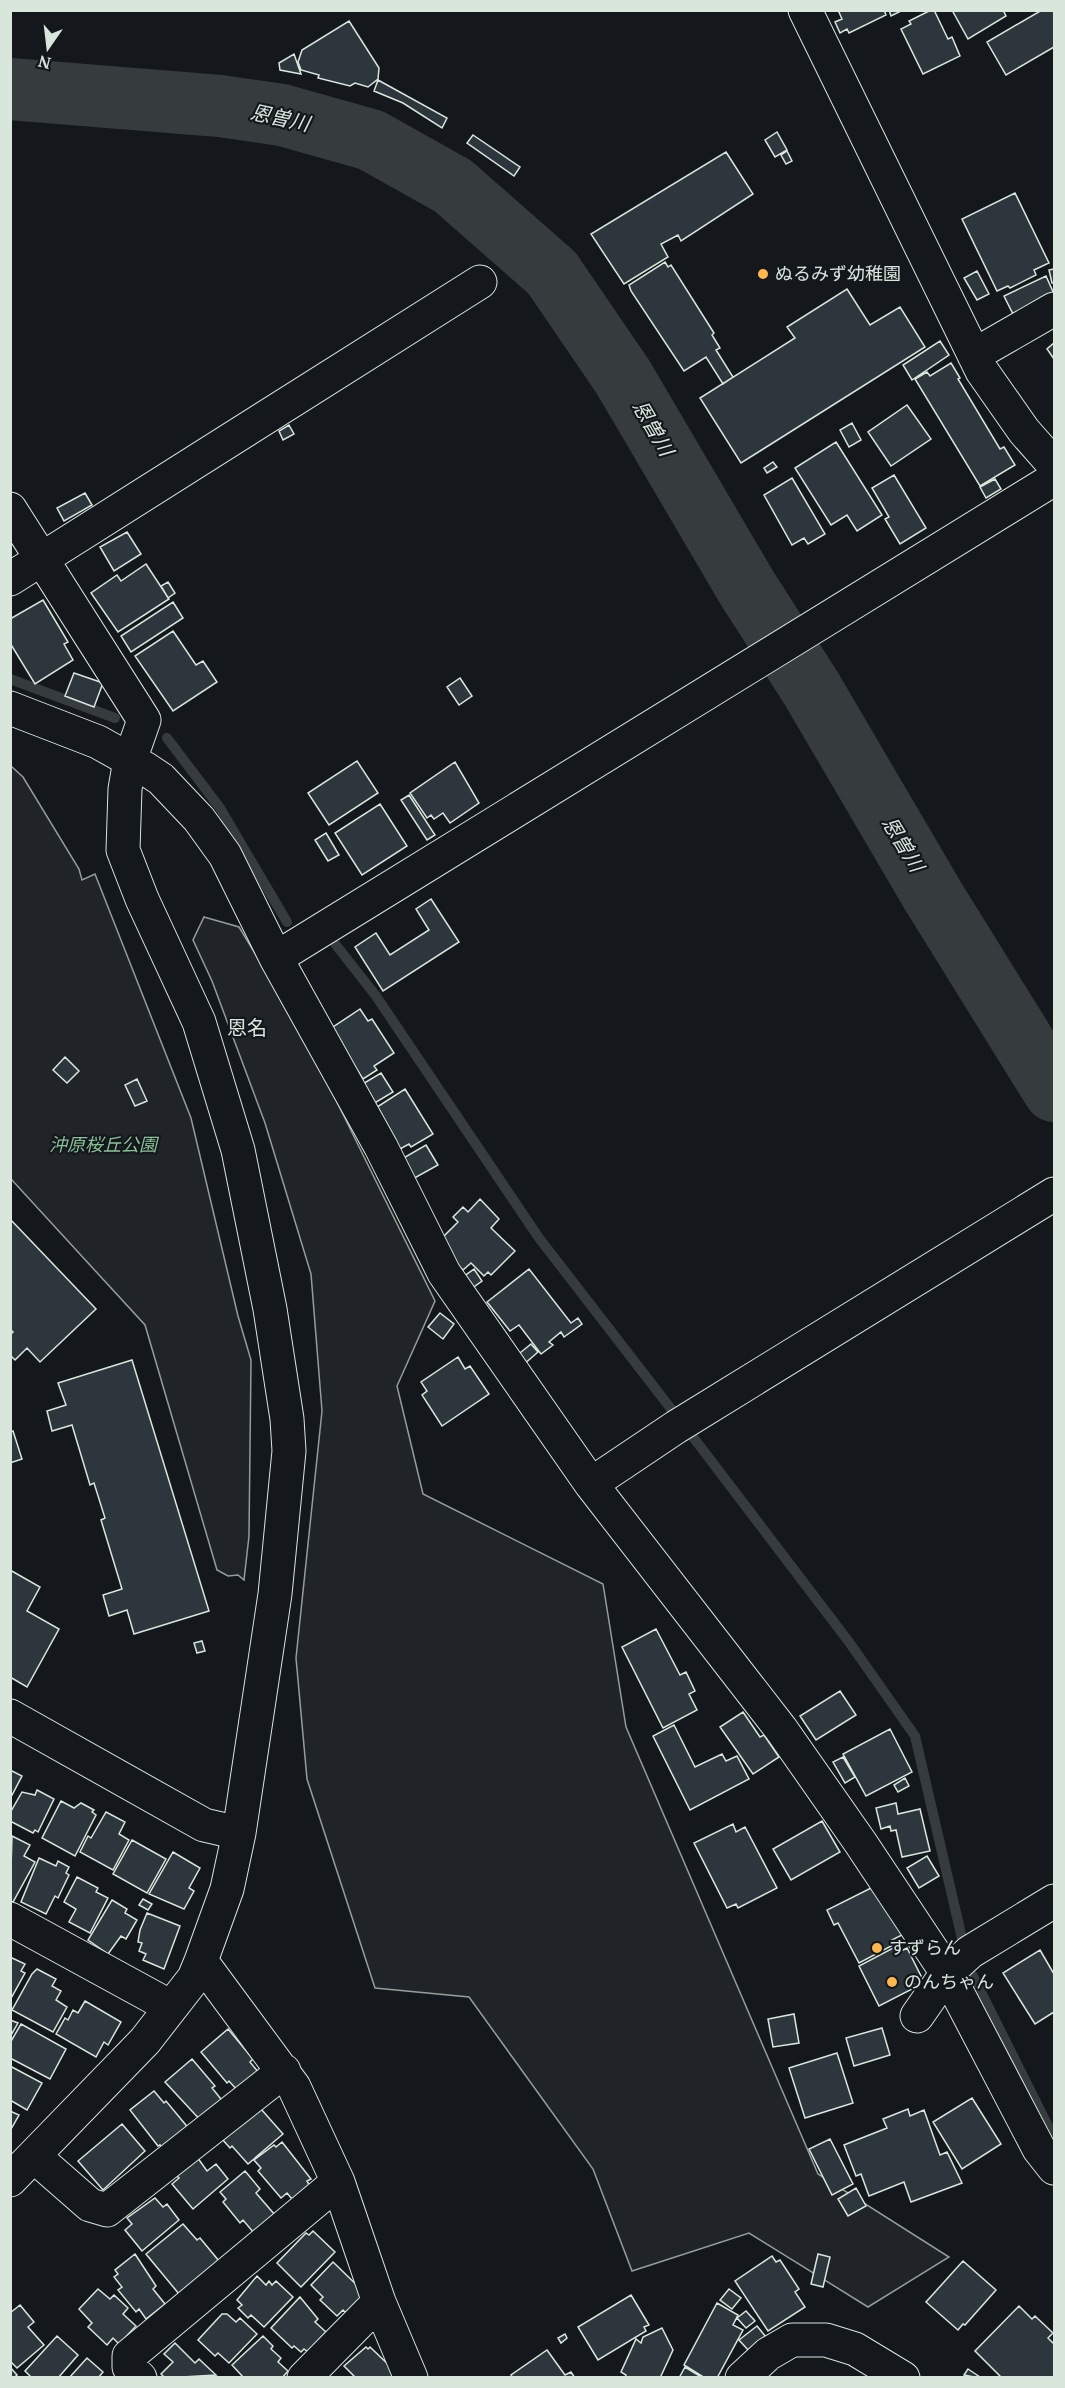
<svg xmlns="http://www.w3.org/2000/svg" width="1065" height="2388" font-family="'PT Serif','Noto Sans JP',serif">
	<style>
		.green { fill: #202428; stroke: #939e99; stroke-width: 1.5 }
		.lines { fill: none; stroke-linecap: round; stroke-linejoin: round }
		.stream { stroke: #363b3e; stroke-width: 10 }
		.river { stroke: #363b3e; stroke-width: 62 }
		.building { fill: #2c363c; stroke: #d8e6dc; stroke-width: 1.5 }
		.minor-casing { stroke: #d8e6dc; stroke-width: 35 }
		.minor { stroke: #14181c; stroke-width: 33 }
		.poi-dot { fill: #ffb74d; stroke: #14181c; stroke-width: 2 }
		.labels { text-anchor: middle; stroke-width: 4.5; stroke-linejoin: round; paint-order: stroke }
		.poi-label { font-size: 18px; fill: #d8e6dc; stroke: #14181c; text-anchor: start }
		.park-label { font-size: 18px; font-style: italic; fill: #8ac095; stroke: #14181c }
		.water-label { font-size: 20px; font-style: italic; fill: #d8e6dc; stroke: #14181c }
		.neighbourhood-label { font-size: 20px; fill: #d8e6dc; stroke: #14181c }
	</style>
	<rect width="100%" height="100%" fill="#14181c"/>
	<!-- green -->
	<path class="green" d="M 11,766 L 23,777 L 79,869 L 82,880 L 95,874 L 191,1118 L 238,1316 L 251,1360 L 249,1536 L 244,1580 L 238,1575 L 228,1576 L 217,1570 L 145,1325 L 11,1179 Z
		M 204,917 L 239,927 L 302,1031 L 435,1301 L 397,1386 L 423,1494 L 603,1584 L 626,1727 L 818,2174 L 949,2257 L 868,2307 L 749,2233 L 632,2271 L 593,2169 L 469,1997 L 375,1988 L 307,1779 L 296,1658 L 322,1411 L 311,1274 L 265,1123 L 212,981 L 193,940 Z"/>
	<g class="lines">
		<!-- stream -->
		<path class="stream" d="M 10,679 L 115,718
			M 167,738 L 220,808 L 287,922
			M 336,945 L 376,996 L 539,1238 L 675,1414
			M 693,1437 L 849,1642 L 915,1736 L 964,1947
			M 973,1976 L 1054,2138"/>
		<!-- river -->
		<path class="river" d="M 10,89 L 220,106 L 282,115 L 371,140 L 453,186 L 552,273 L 623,377 L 747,588 L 811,688 L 933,896 L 1054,1091"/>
	</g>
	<!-- building -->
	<path class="building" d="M 838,10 L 884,10 L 886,15 L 849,33 L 847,29 L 840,33 L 835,22 L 842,19 Z
		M 889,10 L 903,10 L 891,16 Z
		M 931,10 L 934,10 L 948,39 L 952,37 L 960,56 L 923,74 L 901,29 L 911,24 L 909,21 Z
		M 952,10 L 1003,10 L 1006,16 L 968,39 Z
		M 1042,10 L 1054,10 L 1054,47 L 1006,75 L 987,42 Z
		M 349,21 L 379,68 L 378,79 L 368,87 L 355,83 L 350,86 L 318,78 L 319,75 L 301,70 L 298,62 L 302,50 Z
		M 294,54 L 301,74 L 280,70 L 279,63 Z
		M 378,80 L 447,118 L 442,128 L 403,103 L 374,91 Z
		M 777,132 L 787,150 L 775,157 L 765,140 Z
		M 473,135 L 520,167 L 514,176 L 467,143 Z
		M 787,151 L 792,161 L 786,164 L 781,155 Z
		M 726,152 L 753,194 L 681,241 L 678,235 L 661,244 L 668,257 L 624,284 L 591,234 Z
		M 1015,193 L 1049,263 L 1034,270 L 1036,275 L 1010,288 L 1008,286 L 997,291 L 962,219 Z
		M 665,262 L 668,267 L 671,265 L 714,333 L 712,335 L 720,348 L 716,350 L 733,377 L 723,384 L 706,357 L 684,371 L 631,291 L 629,285 Z
		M 1054,269 L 1054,283 L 1052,283 L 1049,270 Z
		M 977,271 L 989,294 L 977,300 L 964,278 Z
		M 1046,276 L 1054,294 L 1014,316 L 1004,296 Z
		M 847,289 L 870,325 L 900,307 L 925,347 L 741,463 L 700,398 L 795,338 L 787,327 Z
		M 940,341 L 949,355 L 912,380 L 903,365 Z
		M 1054,343 L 1054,359 L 1047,349 Z
		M 951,363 L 960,378 L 958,379 L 1000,449 L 1004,447 L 1015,465 L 980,486 L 915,379 L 927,372 L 930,376 Z
		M 907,405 L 931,439 L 891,466 L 868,432 Z
		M 852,423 L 861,440 L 849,447 L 840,430 Z
		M 289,425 L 294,434 L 283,440 L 279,431 Z
		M 836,442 L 882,515 L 857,531 L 847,515 L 831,525 L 795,468 Z
		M 773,462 L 777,467 L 767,473 L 764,468 Z
		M 894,475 L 926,528 L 900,544 L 885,519 L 889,517 L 872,488 Z
		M 792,478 L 825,534 L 808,544 L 804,538 L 792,545 L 764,495 Z
		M 995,479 L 1001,489 L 986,498 L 980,487 Z
		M 85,493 L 92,505 L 64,521 L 57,508 Z
		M 127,532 L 141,554 L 114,571 L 100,547 Z
		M 146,564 L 169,599 L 118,632 L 91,593 L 117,575 L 121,581 Z
		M 168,582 L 175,593 L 168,598 L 161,586 Z
		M 43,600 L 68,642 L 64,644 L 73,660 L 35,684 L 10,643 L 10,619 Z
		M 173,602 L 183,618 L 131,652 L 121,636 Z
		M 173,631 L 196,665 L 203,661 L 217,682 L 173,711 L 135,656 Z
		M 74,673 L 103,683 L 94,707 L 65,696 Z
		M 460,678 L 472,696 L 459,705 L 447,687 Z
		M 357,761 L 378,793 L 329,825 L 308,793 Z
		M 455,762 L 479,803 L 450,823 L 443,813 L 434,819 L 431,815 L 427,818 L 410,793 Z
		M 409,795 L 435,835 L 427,840 L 401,800 Z
		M 380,804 L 407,846 L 362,875 L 335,833 Z
		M 326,833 L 339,855 L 328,861 L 315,840 Z
		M 431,899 L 459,942 L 383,991 L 355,947 L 376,933 L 390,955 L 429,930 L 416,909 Z
		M 360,1009 L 368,1021 L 372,1019 L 394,1053 L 374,1066 L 377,1070 L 363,1079 L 330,1029 Z
		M 65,1057 L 79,1071 L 67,1083 L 53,1070 Z
		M 381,1073 L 393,1092 L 373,1104 L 361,1085 Z
		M 137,1079 L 147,1101 L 135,1106 L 125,1085 Z
		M 405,1089 L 433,1134 L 411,1147 L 409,1144 L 400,1149 L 374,1109 Z
		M 426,1145 L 438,1165 L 411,1180 L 400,1160 Z
		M 480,1199 L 499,1219 L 491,1228 L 515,1251 L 491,1275 L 488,1272 L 484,1276 L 471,1263 L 463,1270 L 448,1256 L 452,1252 L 440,1240 L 458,1222 L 453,1217 L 463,1207 L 468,1212 Z
		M 10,1219 L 96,1309 L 40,1362 L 27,1348 L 15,1360 L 10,1355 L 10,1335 L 13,1332 L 10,1329 Z
		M 474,1269 L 482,1281 L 471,1289 L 463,1277 Z
		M 529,1269 L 571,1323 L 578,1318 L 582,1324 L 564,1337 L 561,1332 L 549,1342 L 553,1345 L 541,1354 L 519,1325 L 510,1331 L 487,1302 Z
		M 440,1313 L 454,1324 L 443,1339 L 428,1327 Z
		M 531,1344 L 538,1352 L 522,1366 L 515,1357 Z
		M 458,1357 L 465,1369 L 470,1366 L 489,1394 L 442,1426 L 422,1395 L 427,1391 L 421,1382 Z
		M 132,1360 L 209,1611 L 134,1634 L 127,1610 L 109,1616 L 103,1595 L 122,1589 L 101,1520 L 105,1518 L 94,1483 L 90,1485 L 72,1425 L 52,1431 L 47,1411 L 66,1405 L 58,1383 Z
		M 13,1431 L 22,1459 L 10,1463 L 10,1432 Z
		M 10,1570 L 40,1587 L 27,1611 L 59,1629 L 27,1687 L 10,1677 Z
		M 656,1629 L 680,1675 L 686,1672 L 695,1691 L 689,1694 L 697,1710 L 663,1728 L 622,1647 Z
		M 202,1641 L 205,1651 L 197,1653 L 194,1643 Z
		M 840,1691 L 856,1715 L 816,1740 L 800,1716 Z
		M 743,1712 L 760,1737 L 764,1735 L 779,1757 L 753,1774 L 720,1727 Z
		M 674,1725 L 695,1767 L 722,1754 L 726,1761 L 737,1756 L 749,1779 L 690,1810 L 653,1736 Z
		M 890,1729 L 912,1772 L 866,1796 L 843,1754 Z
		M 843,1757 L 855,1777 L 845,1783 L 833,1762 Z
		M 10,1770 L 22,1776 L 10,1799 Z
		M 905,1778 L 909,1786 L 898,1792 L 894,1785 Z
		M 37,1790 L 54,1799 L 38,1832 L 35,1830 L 33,1833 L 10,1821 L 10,1813 L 22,1792 L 35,1795 Z
		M 61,1801 L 74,1808 L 81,1803 L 94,1810 L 92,1812 L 96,1815 L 75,1856 L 42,1838 Z
		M 896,1803 L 898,1814 L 920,1809 L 930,1851 L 902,1857 L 896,1830 L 891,1831 L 890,1826 L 881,1829 L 876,1808 Z
		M 106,1812 L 125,1822 L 119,1834 L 129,1840 L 113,1870 L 80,1852 L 88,1836 L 91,1838 Z
		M 822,1821 L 840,1852 L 791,1880 L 773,1849 Z
		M 733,1824 L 736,1832 L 745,1827 L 777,1888 L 738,1908 L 736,1904 L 727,1908 L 694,1843 Z
		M 12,1836 L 30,1845 L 24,1856 L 35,1862 L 13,1902 L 10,1901 Z
		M 132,1840 L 166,1859 L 147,1893 L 113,1874 Z
		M 173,1852 L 200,1868 L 189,1888 L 194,1891 L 184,1909 L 149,1894 Z
		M 927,1856 L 939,1876 L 919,1888 L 907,1868 Z
		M 39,1858 L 56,1866 L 58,1861 L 69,1867 L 66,1873 L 69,1875 L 58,1898 L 55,1896 L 46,1914 L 21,1902 Z
		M 77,1877 L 98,1888 L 96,1892 L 108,1898 L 90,1933 L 69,1922 L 76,1909 L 64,1902 Z
		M 879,1884 L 904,1934 L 892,1940 L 895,1944 L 859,1963 L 838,1923 L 834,1925 L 827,1910 Z
		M 143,1899 L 152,1904 L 148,1910 L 139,1905 Z
		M 112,1900 L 127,1909 L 125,1913 L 137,1920 L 126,1939 L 121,1936 L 108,1954 L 88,1940 Z
		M 147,1913 L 180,1926 L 164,1969 L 143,1960 L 146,1954 L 139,1951 L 142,1943 L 138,1942 L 140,1930 Z
		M 895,1947 L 897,1953 L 907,1948 L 921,1976 L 913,1981 L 916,1987 L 879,2006 L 859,1966 Z
		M 1040,1950 L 1054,1974 L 1054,2012 L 1035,2024 L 1003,1973 Z
		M 10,1957 L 25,1964 L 21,1971 L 25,1973 L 10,2000 Z
		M 37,1969 L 56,1979 L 52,1986 L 61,1991 L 56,2000 L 67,2007 L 53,2032 L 12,2010 L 32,1974 Z
		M 85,2001 L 121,2022 L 108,2045 L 104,2042 L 96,2057 L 56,2034 L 65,2018 L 68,2020 L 73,2010 L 78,2013 Z
		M 794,2014 L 799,2043 L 773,2047 L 768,2019 Z
		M 10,2020 L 18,2023 L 10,2037 Z
		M 21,2024 L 66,2049 L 50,2079 L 10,2058 L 10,2043 Z
		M 882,2028 L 890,2055 L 854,2066 L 846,2038 Z
		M 228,2029 L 253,2059 L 250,2062 L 259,2073 L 238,2091 L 229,2081 L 227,2083 L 201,2052 Z
		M 837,2053 L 853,2103 L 805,2118 L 789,2068 Z
		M 192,2059 L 215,2086 L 212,2088 L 225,2104 L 203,2123 L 165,2082 Z
		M 10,2066 L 42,2083 L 27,2110 L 10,2100 Z
		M 154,2091 L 164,2103 L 166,2101 L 190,2130 L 165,2150 L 160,2145 L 158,2146 L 130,2110 Z
		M 972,2098 L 1001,2144 L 962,2169 L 933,2122 Z
		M 261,2109 L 283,2134 L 248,2164 L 232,2146 L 230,2148 L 222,2139 Z
		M 908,2109 L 910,2116 L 924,2110 L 940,2155 L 947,2152 L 962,2183 L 911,2202 L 904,2182 L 869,2196 L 861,2174 L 856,2176 L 844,2145 L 887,2128 L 883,2119 Z
		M 10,2111 L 19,2115 L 10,2131 Z
		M 122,2124 L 145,2151 L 103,2190 L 78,2161 Z
		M 830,2139 L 853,2184 L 832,2195 L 809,2149 Z
		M 282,2142 L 311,2179 L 307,2181 L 310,2186 L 292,2199 L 287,2193 L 281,2198 L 258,2171 L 261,2168 L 254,2160 L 274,2145 L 276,2147 Z
		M 197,2157 L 207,2171 L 216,2164 L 228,2179 L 193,2209 L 172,2184 L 179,2178 L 176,2175 Z
		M 245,2171 L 260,2189 L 256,2193 L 275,2215 L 254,2233 L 243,2220 L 240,2223 L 223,2202 L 226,2199 L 220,2192 Z
		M 856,2188 L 866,2206 L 848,2216 L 838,2199 Z
		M 155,2198 L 163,2207 L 167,2204 L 179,2220 L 142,2251 L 125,2230 L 132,2224 L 127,2218 Z
		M 183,2224 L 197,2240 L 200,2238 L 219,2261 L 179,2294 L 146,2254 Z
		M 313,2231 L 335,2252 L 301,2287 L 277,2263 L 306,2233 L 309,2235 Z
		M 135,2254 L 156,2286 L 153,2289 L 165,2304 L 146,2319 L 139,2309 L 136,2312 L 118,2290 L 122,2287 L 114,2277 L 118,2274 L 115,2270 Z
		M 818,2254 L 830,2257 L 823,2287 L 811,2284 Z
		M 772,2256 L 776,2262 L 780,2260 L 799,2289 L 795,2292 L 805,2307 L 768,2331 L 735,2281 Z
		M 963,2261 L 996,2290 L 965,2325 L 963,2324 L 958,2330 L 926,2302 Z
		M 333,2262 L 366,2294 L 347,2314 L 343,2310 L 337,2316 L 320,2300 L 323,2297 L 311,2285 Z
		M 257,2276 L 266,2285 L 269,2281 L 272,2285 L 276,2281 L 293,2297 L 264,2327 L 251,2315 L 248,2318 L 238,2308 L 242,2305 L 237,2300 Z
		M 98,2289 L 110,2299 L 114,2295 L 128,2308 L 123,2314 L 136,2326 L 119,2344 L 113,2338 L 107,2345 L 88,2327 L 92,2323 L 79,2309 Z
		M 729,2289 L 741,2298 L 732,2309 L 720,2300 Z
		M 631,2295 L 649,2325 L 644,2327 L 646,2331 L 598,2360 L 578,2327 Z
		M 300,2297 L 318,2319 L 315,2322 L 326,2332 L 308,2352 L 304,2349 L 301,2352 L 294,2346 L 292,2348 L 271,2328 Z
		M 717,2303 L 738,2315 L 733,2325 L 743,2330 L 717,2378 L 705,2378 L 684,2365 Z
		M 20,2305 L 34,2322 L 28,2327 L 44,2345 L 17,2368 L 10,2361 L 10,2313 Z
		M 1019,2306 L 1032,2319 L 1035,2316 L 1053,2333 L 1048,2338 L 1054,2344 L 1054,2378 L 1002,2378 L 975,2351 Z
		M 746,2311 L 755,2321 L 746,2328 L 737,2318 Z
		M 222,2314 L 227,2314 L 236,2322 L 240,2318 L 257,2334 L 229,2363 L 218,2353 L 215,2356 L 198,2340 Z
		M 757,2326 L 766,2337 L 749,2351 L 739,2340 Z
		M 662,2328 L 673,2350 L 660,2378 L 625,2378 L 626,2375 L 621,2372 L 636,2339 L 641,2343 L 643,2337 Z
		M 565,2334 L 567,2338 L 561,2343 L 558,2338 Z
		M 57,2336 L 78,2355 L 58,2378 L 32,2378 L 25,2371 Z
		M 263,2336 L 273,2346 L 271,2349 L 281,2358 L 278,2362 L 288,2371 L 282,2378 L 244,2378 L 232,2365 Z
		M 175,2343 L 195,2363 L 199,2359 L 216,2375 L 165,2378 L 161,2374 L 173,2362 L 164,2354 Z
		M 366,2347 L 368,2349 L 370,2347 L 394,2370 L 396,2378 L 356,2378 L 344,2366 Z
		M 547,2350 L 565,2375 L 571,2372 L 575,2378 L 513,2378 L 511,2375 Z
		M 87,2358 L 103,2372 L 98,2378 L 69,2378 Z
		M 10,2367 L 17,2375 L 14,2378 L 10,2378 Z
		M 685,2367 L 703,2378 L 679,2378 Z
		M 968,2369 L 980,2377 L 979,2378 L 964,2375 Z"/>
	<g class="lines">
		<defs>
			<path id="minor" d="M 805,10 L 982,371 L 1024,431 L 1054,465
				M 974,355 L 1054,309
				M 10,509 L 144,720 L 130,760 L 125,789 L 123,850 L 142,899 L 199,1022 L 238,1150 L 270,1309 L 287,1419 L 289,1451 L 275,1594 L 239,1833 L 227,1889 L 201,1961 L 194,1978 L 145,2041 L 10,2180
				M 10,579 L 480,282
				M 10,708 L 98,742 L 146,769 L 161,779 L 199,819 L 225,855 L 276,958 L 381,1147 L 444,1273 L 591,1484 L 781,1729 L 860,1842 L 947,1973 L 1039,2149 L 1054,2168
				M 276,958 L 1054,479
				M 591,1484 L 676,1427 L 1054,1194
				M 10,1716 L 204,1825 L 239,1833
				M 10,1919 L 171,2007
				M 201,1961 L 294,2087 L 338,2182 L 379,2302 L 411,2378
				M 917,2016 L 947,1973 L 970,1952 L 1054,1901
				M 34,2156 L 90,2205 L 107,2210 L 284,2071
				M 140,2378 L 129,2367 L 129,2356 L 338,2182
				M 304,2378 L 379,2302
				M 742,2378 L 768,2354 L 792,2340 L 826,2340 L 855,2349 L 903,2378"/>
		</defs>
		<!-- minor casing -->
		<use href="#minor" class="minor-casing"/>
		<!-- minor -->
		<use href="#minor" class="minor"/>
	</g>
	<!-- markers -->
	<g class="poi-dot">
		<circle cx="763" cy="274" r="6"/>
		<circle cx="877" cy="1948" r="6"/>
		<circle cx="892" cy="1982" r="6"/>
	</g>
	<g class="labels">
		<!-- poi labels -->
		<g class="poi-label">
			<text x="775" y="280">ぬるみず幼稚園</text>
			<text x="889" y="1954">すずらん</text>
			<text x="904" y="1988">のんちゃん</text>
		</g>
		<!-- park labels -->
		<g class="park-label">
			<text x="103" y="1151">沖原桜丘公園</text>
		</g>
		<!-- water labels -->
		<g class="water-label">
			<text transform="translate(280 118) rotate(12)" y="7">恩曽川</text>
			<text transform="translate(653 428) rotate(60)" y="7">恩曽川</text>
			<text transform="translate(903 844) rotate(59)" y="7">恩曽川</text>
		</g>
		<!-- neighbourhood labels -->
		<g class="neighbourhood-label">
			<text x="247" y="1035">恩名</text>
		</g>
	</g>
	<!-- border -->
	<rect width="1065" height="2388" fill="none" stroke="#d8e6dc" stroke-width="24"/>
	<!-- north arrow -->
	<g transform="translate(48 48) rotate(194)" stroke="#14181c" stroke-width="4.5" paint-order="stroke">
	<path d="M0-4.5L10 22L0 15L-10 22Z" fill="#d8e6dc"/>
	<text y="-9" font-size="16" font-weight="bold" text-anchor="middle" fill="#d8e6dc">N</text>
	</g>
</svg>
